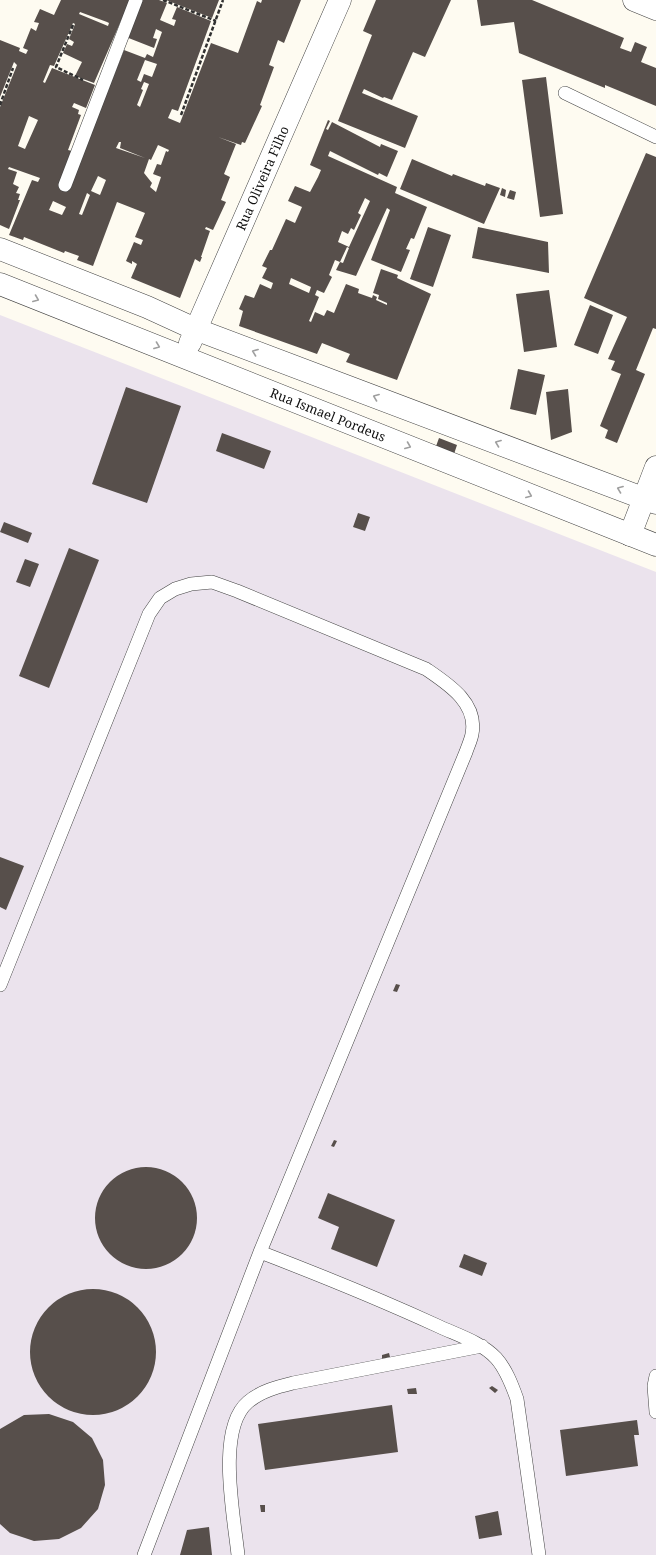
<svg xmlns="http://www.w3.org/2000/svg" width="656" height="1555" font-family="'Noto Serif',serif">
	<style>
		.industrial { fill: #ebe3ed }
		.building { fill: #574f4b; fill-rule: evenodd }
		.lines { fill: none; stroke-linecap: round; stroke-linejoin: round }
		.lane-casing { stroke: #424242; stroke-width: 14 }
		.street-casing { stroke: #424242; stroke-width: 23 }
		.path { stroke: #313131; stroke-width: 2.5; stroke-dasharray: 4 2; stroke-linecap: butt }
		.lane { stroke: #fff; stroke-width: 13 }
		.street { stroke: #fff; stroke-width: 22 }
		.oneway { stroke: #9f9f9f }
		.labels { text-anchor: middle; stroke-width: 4; stroke-linejoin: round; paint-order: stroke }
		.street-label { font-size: 13px; fill: #0f0f0f; stroke: #fff }
	</style>
	<rect width="100%" height="100%" fill="#fefbf1"/>
	<!-- industrial -->
	<path class="industrial" d="M 0,315 L 656,572 L 656,1555 L 0,1555 Z"/>
	<!-- building -->
	<path class="building" d="M 61,0 L 130,0 L 94,83 L 75,76 L 82,62 L 63,53 L 67,44 L 72,46 L 74,42 L 69,39 L 75,24 L 73,23 L 54,66 L 50,65 L 43,82 L 45,83 L 52,68 L 95,85 L 86,108 L 74,103 L 72,107 L 79,110 L 78,114 L 81,115 L 68,150 L 72,151 L 107,93 L 124,50 L 145,58 L 147,54 L 153,57 L 162,32 L 156,29 L 153,38 L 157,39 L 154,48 L 126,37 L 143,0 L 159,0 L 167,3 L 160,20 L 174,26 L 176,20 L 172,19 L 177,7 L 211,21 L 178,111 L 172,109 L 168,118 L 180,123 L 211,43 L 238,53 L 257,1 L 261,3 L 262,0 L 301,0 L 284,43 L 278,40 L 269,65 L 274,67 L 260,105 L 262,106 L 245,143 L 242,142 L 241,145 L 238,144 L 218,137 L 236,144 L 224,174 L 230,177 L 221,200 L 226,202 L 213,230 L 206,227 L 205,229 L 210,231 L 201,257 L 202,257 L 200,262 L 195,259 L 180,298 L 131,278 L 137,264 L 132,261 L 132,264 L 126,261 L 134,242 L 141,245 L 143,240 L 135,237 L 145,213 L 117,202 L 93,266 L 77,260 L 79,256 L 65,251 L 64,253 L 24,237 L 23,240 L 9,235 L 32,180 L 38,182 L 40,178 L 9,167 L 8,169 L 17,172 L 13,184 L 19,187 L 16,193 L 20,194 L 18,200 L 20,200 L 9,229 L 0,225 L 0,107 L 17,65 L 14,62 L 0,97 L 0,40 L 20,48 L 19,51 L 26,54 L 28,50 L 23,48 L 31,28 L 36,31 L 39,23 L 34,22 L 40,9 L 54,15 ZM 80,12 L 107,22 L 109,23 L 108,26 L 79,14 ZM 145,60 L 157,64 L 152,77 L 144,74 L 141,82 L 137,80 ZM 144,82 L 149,84 L 140,107 L 137,105 L 143,90 L 141,89 ZM 29,116 L 38,120 L 25,149 L 18,146 ZM 119,142 L 121,142 L 120,148 L 145,158 L 116,148 ZM 158,145 L 169,150 L 168,152 L 166,151 L 161,165 L 157,164 L 153,174 L 161,177 L 156,192 L 150,187 L 152,183 L 144,173 L 149,159 L 151,160 ZM 98,176 L 106,180 L 100,195 L 91,191 ZM 87,193 L 90,195 L 82,215 L 79,214 ZM 53,201 L 66,207 L 62,215 L 49,210 Z
		M 166,0 L 219,0 L 212,18 Z
		M 376,0 L 451,0 L 425,57 L 413,52 L 392,100 L 384,97 L 383,98 L 364,89 L 362,93 L 418,116 L 405,148 L 338,121 L 372,35 L 363,31 Z
		M 477,0 L 532,0 L 624,38 L 620,48 L 631,52 L 635,42 L 647,47 L 641,62 L 656,68 L 656,106 L 605,85 L 605,88 L 519,53 L 514,22 L 481,26 Z
		M 546,77 L 563,214 L 540,217 L 522,80 Z
		M 328,120 L 330,121 L 326,129 L 328,130 L 332,122 L 380,147 L 381,144 L 398,151 L 387,177 L 379,173 L 378,175 L 330,151 L 328,156 L 397,187 L 395,193 L 427,207 L 414,239 L 411,238 L 406,249 L 410,250 L 401,272 L 371,260 L 390,210 L 387,208 L 356,276 L 336,270 L 340,262 L 343,263 L 349,248 L 347,247 L 340,262 L 335,260 L 329,275 L 332,277 L 324,293 L 317,290 L 315,295 L 319,297 L 309,321 L 311,322 L 315,312 L 324,316 L 327,310 L 334,313 L 346,284 L 359,289 L 358,293 L 372,298 L 373,295 L 377,297 L 376,300 L 387,305 L 387,303 L 378,299 L 379,295 L 373,293 L 381,269 L 398,275 L 397,278 L 431,294 L 397,380 L 346,362 L 350,354 L 322,343 L 317,354 L 239,326 L 243,311 L 239,309 L 245,295 L 254,298 L 260,284 L 271,289 L 273,283 L 262,278 L 267,268 L 262,266 L 270,250 L 272,250 L 286,219 L 295,223 L 302,207 L 288,201 L 295,186 L 310,192 L 318,177 L 321,170 L 310,165 ZM 365,198 L 370,201 L 349,247 L 338,242 L 342,231 L 348,234 L 351,228 L 354,230 L 361,215 L 358,213 ZM 291,278 L 311,287 L 309,293 L 289,284 Z
		M 646,153 L 656,157 L 656,329 L 653,328 L 636,370 L 645,374 L 617,443 L 605,438 L 608,430 L 600,426 L 621,374 L 611,370 L 615,361 L 608,359 L 627,317 L 584,298 Z
		M 412,159 L 452,176 L 453,174 L 485,186 L 486,183 L 500,188 L 484,224 L 400,189 Z
		M 502,188 L 506,190 L 505,197 L 500,195 Z
		M 510,190 L 516,192 L 514,200 L 507,198 Z
		M 428,227 L 451,235 L 433,287 L 410,279 Z
		M 478,227 L 548,242 L 549,273 L 472,258 Z
		M 549,290 L 557,347 L 524,352 L 516,294 Z
		M 590,305 L 613,315 L 598,354 L 574,345 Z
		M 518,369 L 545,375 L 536,415 L 510,409 Z
		M 126,387 L 181,406 L 147,503 L 92,484 Z
		M 568,389 L 572,432 L 551,440 L 546,392 Z
		M 222,433 L 271,451 L 264,469 L 216,451 Z
		M 439,438 L 457,445 L 452,460 L 435,449 Z
		M 358,513 L 370,517 L 365,531 L 353,527 Z
		M 4,522 L 32,533 L 28,543 L 0,532 Z
		M 69,548 L 99,560 L 49,688 L 19,676 Z
		M 25,559 L 39,564 L 30,587 L 16,582 Z
		M 0,857 L 24,866 L 6,910 L 0,907 Z
		M 396,984 L 400,985 L 397,992 L 393,991 Z
		M 334,1140 L 337,1141 L 334,1147 L 331,1146 Z
		M95 1218a51 51 0 1 1 102 0a51 51 0 1 1-102 0Z
		M 328,1193 L 395,1220 L 377,1267 L 331,1249 L 339,1227 L 318,1218 Z
		M 464,1254 L 487,1263 L 482,1276 L 459,1267 Z
		M30 1352a63 63 0 1 1 126 0a63 63 0 1 1-126 0Z
		M 389,1353 L 390,1357 L 382,1359 L 382,1355 Z
		M 492,1386 L 498,1390 L 495,1393 L 489,1388 Z
		M 416,1388 L 417,1394 L 408,1394 L 407,1389 Z
		M 392,1405 L 398,1452 L 265,1470 L 258,1424 Z
		M 49,1414 L 73,1422 L 92,1438 L 103,1460 L 105,1485 L 98,1509 L 81,1528 L 59,1539 L 34,1541 L 10,1533 L 0,1524 L 0,1429 L 24,1415 Z
		M 637,1420 L 639,1435 L 634,1435 L 638,1466 L 566,1476 L 560,1430 Z
		M 260,1505 L 265,1505 L 265,1512 L 261,1512 Z
		M 498,1511 L 502,1535 L 479,1539 L 475,1516 Z
		M 209,1527 L 212,1555 L 180,1555 L 187,1530 Z"/>
	<g class="lines">
		<defs>
			<path id="lane" d="M 565,93 L 656,137
				M 65,185 L 136,0
				M 0,985 L 149,614 L 160,598 L 175,589 L 191,584 L 212,582 L 237,591 L 426,669 C 448,684 478,703 472,734 C 471,740 468,746 466,752 L 260,1252 L 144,1555
				M 260,1252 C 320,1275 379,1299 438,1326 C 457,1335 481,1342 496,1358 C 506,1369 512,1385 517,1399 L 539,1555
				M 656,1376 L 654,1386 L 656,1412
				M 238,1555 C 234,1516 216,1429 248,1402 C 261,1391 277,1387 293,1383 L 482,1346"/>
			<g id="street">
				<path d="M 634,0 L 656,9"/>
				<path d="M 0,249 L 147,307 L 195,329 L 656,503"/>
				<path id="s1" d="M 0,284 L 656,545"/>
				<path id="s2" d="M 190,343 L 340,0"/>
				<path d="M 630,535 L 656,467"/>
			</g>
		</defs>
		<!-- lane casing -->
		<use href="#lane" class="lane-casing"/>
		<!-- street casing -->
		<use href="#street" class="street-casing"/>
		<!-- path -->
		<path class="path" d="M 163,0 L 216,21
			M 73,25 L 56,67 L 83,80
			M 0,105 L 13,68
			M 181,115 L 223,0"/>
		<!-- lane -->
		<use href="#lane" class="lane"/>
		<!-- street -->
		<use href="#street" class="street"/>
	</g>
	<!-- one-way arrows -->
	<defs><path id="oneway-chevron" d="M-2-3.5L2.5 0L-2 3.5" fill="none" stroke-width="1.6" stroke-linecap="round" stroke-linejoin="round"/></defs>
	<g class="oneway">
		<use href="#oneway-chevron" transform="translate(36 299) rotate(22)"/>
		<use href="#oneway-chevron" transform="translate(157 346) rotate(21)"/>
		<use href="#oneway-chevron" transform="translate(255 352) rotate(-159)"/>
		<use href="#oneway-chevron" transform="translate(376 397) rotate(-159)"/>
		<use href="#oneway-chevron" transform="translate(498 443) rotate(-159)"/>
		<use href="#oneway-chevron" transform="translate(408 446) rotate(22)"/>
		<use href="#oneway-chevron" transform="translate(620 489) rotate(-159)"/>
		<use href="#oneway-chevron" transform="translate(529 495) rotate(22)"/>
	</g>
	<g class="labels">
		<!-- street labels -->
		<g class="street-label">
			<text dy="5" stroke="none"><textPath href="#s2" startOffset="180">Rua Oliveira Filho</textPath></text>
			<text dy="5" stroke="none"><textPath href="#s1" startOffset="353">Rua Ismael Pordeus</textPath></text>
		</g>
	</g>
</svg>
